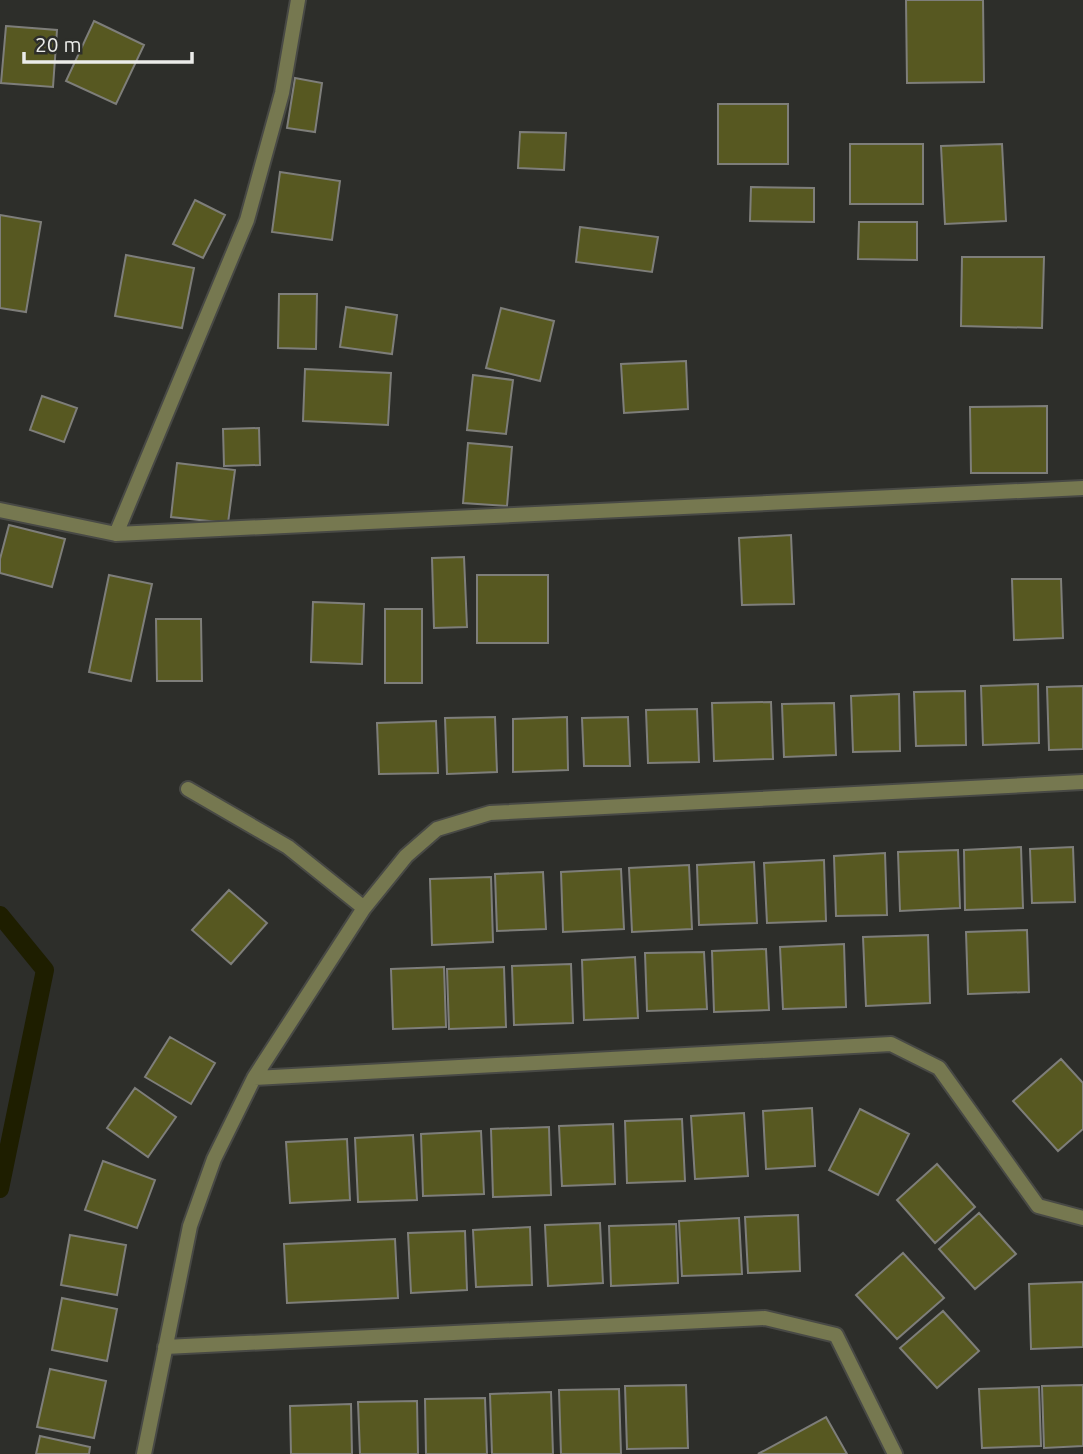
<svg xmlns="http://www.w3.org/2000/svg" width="1083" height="1454" font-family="Ubuntu,sans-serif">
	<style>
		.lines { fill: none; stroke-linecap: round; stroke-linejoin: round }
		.stream { stroke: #1e1e00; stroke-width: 18 }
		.building { fill: #575821; stroke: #7e7e7a; stroke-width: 2 }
		.minor-casing { stroke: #484945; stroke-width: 18 }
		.minor { stroke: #767850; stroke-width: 14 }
	</style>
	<rect width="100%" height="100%" fill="#2d2e2a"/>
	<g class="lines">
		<!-- stream -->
		<path class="stream" d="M 0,915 L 45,970 L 0,1189"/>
	</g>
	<!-- building -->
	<path class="building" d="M 906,0 L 983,0 L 984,82 L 907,83 Z
		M 94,21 L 144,45 L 116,104 L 66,81 Z
		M 6,26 L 57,30 L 53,87 L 1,83 Z
		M 295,78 L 322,83 L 315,132 L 287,128 Z
		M 718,104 L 788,104 L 788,164 L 718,164 Z
		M 520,132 L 566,133 L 564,170 L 518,168 Z
		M 850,144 L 923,144 L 923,204 L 850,204 Z
		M 1002,144 L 1006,221 L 945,224 L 941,146 Z
		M 280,172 L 340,181 L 332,240 L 272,232 Z
		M 751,187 L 814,188 L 814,222 L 750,221 Z
		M 195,200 L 225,215 L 203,258 L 173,244 Z
		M 0,215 L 41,222 L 26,312 L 0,308 Z
		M 859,222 L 917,222 L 917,260 L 858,259 Z
		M 580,227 L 658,237 L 652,272 L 576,262 Z
		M 126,255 L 194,268 L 182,328 L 115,316 Z
		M 962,257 L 1044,257 L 1042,328 L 961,326 Z
		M 279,294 L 317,294 L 316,349 L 278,348 Z
		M 346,307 L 397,315 L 392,354 L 340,347 Z
		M 501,308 L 554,321 L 540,381 L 486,368 Z
		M 686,361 L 688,409 L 624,413 L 621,364 Z
		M 305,369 L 391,373 L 388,425 L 303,421 Z
		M 473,375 L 513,380 L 506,434 L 467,430 Z
		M 42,396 L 77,408 L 64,442 L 30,430 Z
		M 1047,406 L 1047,473 L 971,473 L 970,407 Z
		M 259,428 L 260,465 L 224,466 L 223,429 Z
		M 468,443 L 512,447 L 507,506 L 463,503 Z
		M 177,463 L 235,470 L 228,523 L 171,517 Z
		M 9,525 L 65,539 L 52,587 L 0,573 L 0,559 Z
		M 791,535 L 794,604 L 742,605 L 739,538 Z
		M 464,557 L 467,627 L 434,628 L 432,558 Z
		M 109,575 L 152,584 L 131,681 L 89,672 Z
		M 477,575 L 548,575 L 548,643 L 477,643 Z
		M 1012,579 L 1061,579 L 1063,638 L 1014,640 Z
		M 313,602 L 364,604 L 362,664 L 311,662 Z
		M 385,609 L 422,609 L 422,683 L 385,683 Z
		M 156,619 L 201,619 L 202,681 L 157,681 Z
		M 1038,684 L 1039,743 L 983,745 L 981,686 Z
		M 1083,686 L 1083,749 L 1049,750 L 1047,687 Z
		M 965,691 L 966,745 L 916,746 L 914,692 Z
		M 899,694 L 900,751 L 853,752 L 851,696 Z
		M 771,702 L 773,759 L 714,761 L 712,703 Z
		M 834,703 L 836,755 L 784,757 L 782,704 Z
		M 697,709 L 699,762 L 648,763 L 646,710 Z
		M 495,717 L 497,772 L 447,774 L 445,718 Z
		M 567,717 L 568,770 L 513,772 L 513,719 Z
		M 628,717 L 630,766 L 584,766 L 582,718 Z
		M 436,721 L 438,773 L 379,774 L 377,723 Z
		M 1021,847 L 1023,908 L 965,910 L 964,850 Z
		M 1073,847 L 1075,902 L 1032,903 L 1030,849 Z
		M 958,850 L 960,908 L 900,911 L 898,852 Z
		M 885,853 L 887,915 L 836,916 L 834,856 Z
		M 824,860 L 826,921 L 767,923 L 764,863 Z
		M 754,862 L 757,923 L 699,925 L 697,865 Z
		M 689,865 L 692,929 L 632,932 L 629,868 Z
		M 621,869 L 624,929 L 563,932 L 561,872 Z
		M 543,872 L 546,929 L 497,931 L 495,874 Z
		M 491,877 L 493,942 L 432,945 L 430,879 Z
		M 229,890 L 267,923 L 231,964 L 192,930 Z
		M 1027,930 L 1029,992 L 968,994 L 966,932 Z
		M 928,935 L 930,1003 L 866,1006 L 863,937 Z
		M 844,944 L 846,1007 L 783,1009 L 780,947 Z
		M 766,949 L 769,1010 L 714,1012 L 712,951 Z
		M 704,952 L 707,1009 L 647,1011 L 645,953 Z
		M 635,957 L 638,1018 L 584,1020 L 582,960 Z
		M 571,964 L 573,1023 L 514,1025 L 512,966 Z
		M 444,967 L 446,1027 L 393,1029 L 391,969 Z
		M 504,967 L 506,1027 L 449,1029 L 447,969 Z
		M 170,1037 L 215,1063 L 191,1104 L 145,1077 Z
		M 1061,1059 L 1083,1083 L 1083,1129 L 1058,1151 L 1013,1101 Z
		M 135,1088 L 176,1117 L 148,1157 L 107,1128 Z
		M 812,1108 L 815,1166 L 766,1169 L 763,1111 Z
		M 860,1109 L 909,1134 L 878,1195 L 829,1170 Z
		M 744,1113 L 748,1176 L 695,1179 L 691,1116 Z
		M 682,1119 L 685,1181 L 627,1183 L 625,1121 Z
		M 613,1124 L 615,1184 L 562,1186 L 559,1126 Z
		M 549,1127 L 551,1195 L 493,1197 L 491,1129 Z
		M 481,1131 L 484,1194 L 423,1196 L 421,1134 Z
		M 413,1135 L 417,1200 L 358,1202 L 355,1138 Z
		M 347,1139 L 350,1200 L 290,1203 L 286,1142 Z
		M 103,1161 L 155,1180 L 137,1228 L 85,1210 Z
		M 937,1164 L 975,1207 L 935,1243 L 897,1200 Z
		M 979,1213 L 1016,1254 L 975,1289 L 939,1249 Z
		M 798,1215 L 800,1271 L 748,1273 L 745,1217 Z
		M 739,1218 L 742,1274 L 682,1276 L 679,1221 Z
		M 600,1223 L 603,1283 L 548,1286 L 545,1225 Z
		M 676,1224 L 678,1283 L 611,1286 L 609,1226 Z
		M 530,1227 L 532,1285 L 476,1287 L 473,1230 Z
		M 465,1231 L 467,1290 L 411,1293 L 408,1233 Z
		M 70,1235 L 126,1245 L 117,1295 L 61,1285 Z
		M 395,1239 L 398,1298 L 287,1303 L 284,1244 Z
		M 903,1253 L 944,1298 L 897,1339 L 856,1295 Z
		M 1083,1282 L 1083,1347 L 1031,1349 L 1029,1284 Z
		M 62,1298 L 117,1309 L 107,1361 L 52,1350 Z
		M 943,1311 L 979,1351 L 937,1388 L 900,1348 Z
		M 50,1369 L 106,1381 L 94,1438 L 37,1427 Z
		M 686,1385 L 688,1448 L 627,1449 L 625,1386 Z
		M 1083,1385 L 1083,1446 L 1044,1448 L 1042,1386 Z
		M 1039,1387 L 1041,1446 L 982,1448 L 979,1389 Z
		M 619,1389 L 621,1454 L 561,1454 L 559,1390 Z
		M 551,1392 L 553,1454 L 492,1454 L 490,1394 Z
		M 485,1398 L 487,1454 L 426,1454 L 425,1399 Z
		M 417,1401 L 418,1454 L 360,1454 L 358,1402 Z
		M 351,1404 L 352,1454 L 291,1454 L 290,1406 Z
		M 826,1417 L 847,1454 L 758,1454 Z
		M 40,1436 L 90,1447 L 89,1454 L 36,1454 Z"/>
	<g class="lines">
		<defs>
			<path id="minor" d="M 0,510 L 116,534 L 1083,488
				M 116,534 L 247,220 L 282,93 L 298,0
				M 188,789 L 288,847 L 364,908
				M 254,1078 L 891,1044 L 939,1068 L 1038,1206 L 1083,1218
				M 165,1347 L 765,1318 L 836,1335 L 895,1454
				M 144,1454 L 190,1226 L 214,1159 L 254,1078 L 364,908 L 406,856 L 437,829 L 490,813 L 1083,782"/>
		</defs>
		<!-- minor casing -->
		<use href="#minor" class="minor-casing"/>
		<!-- minor -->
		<use href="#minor" class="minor"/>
	</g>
	<!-- scale -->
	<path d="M24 52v10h168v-10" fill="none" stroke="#ebece9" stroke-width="3.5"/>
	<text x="35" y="52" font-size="21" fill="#ebece9" stroke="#2d2e2a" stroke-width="5" paint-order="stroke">20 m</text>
</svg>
